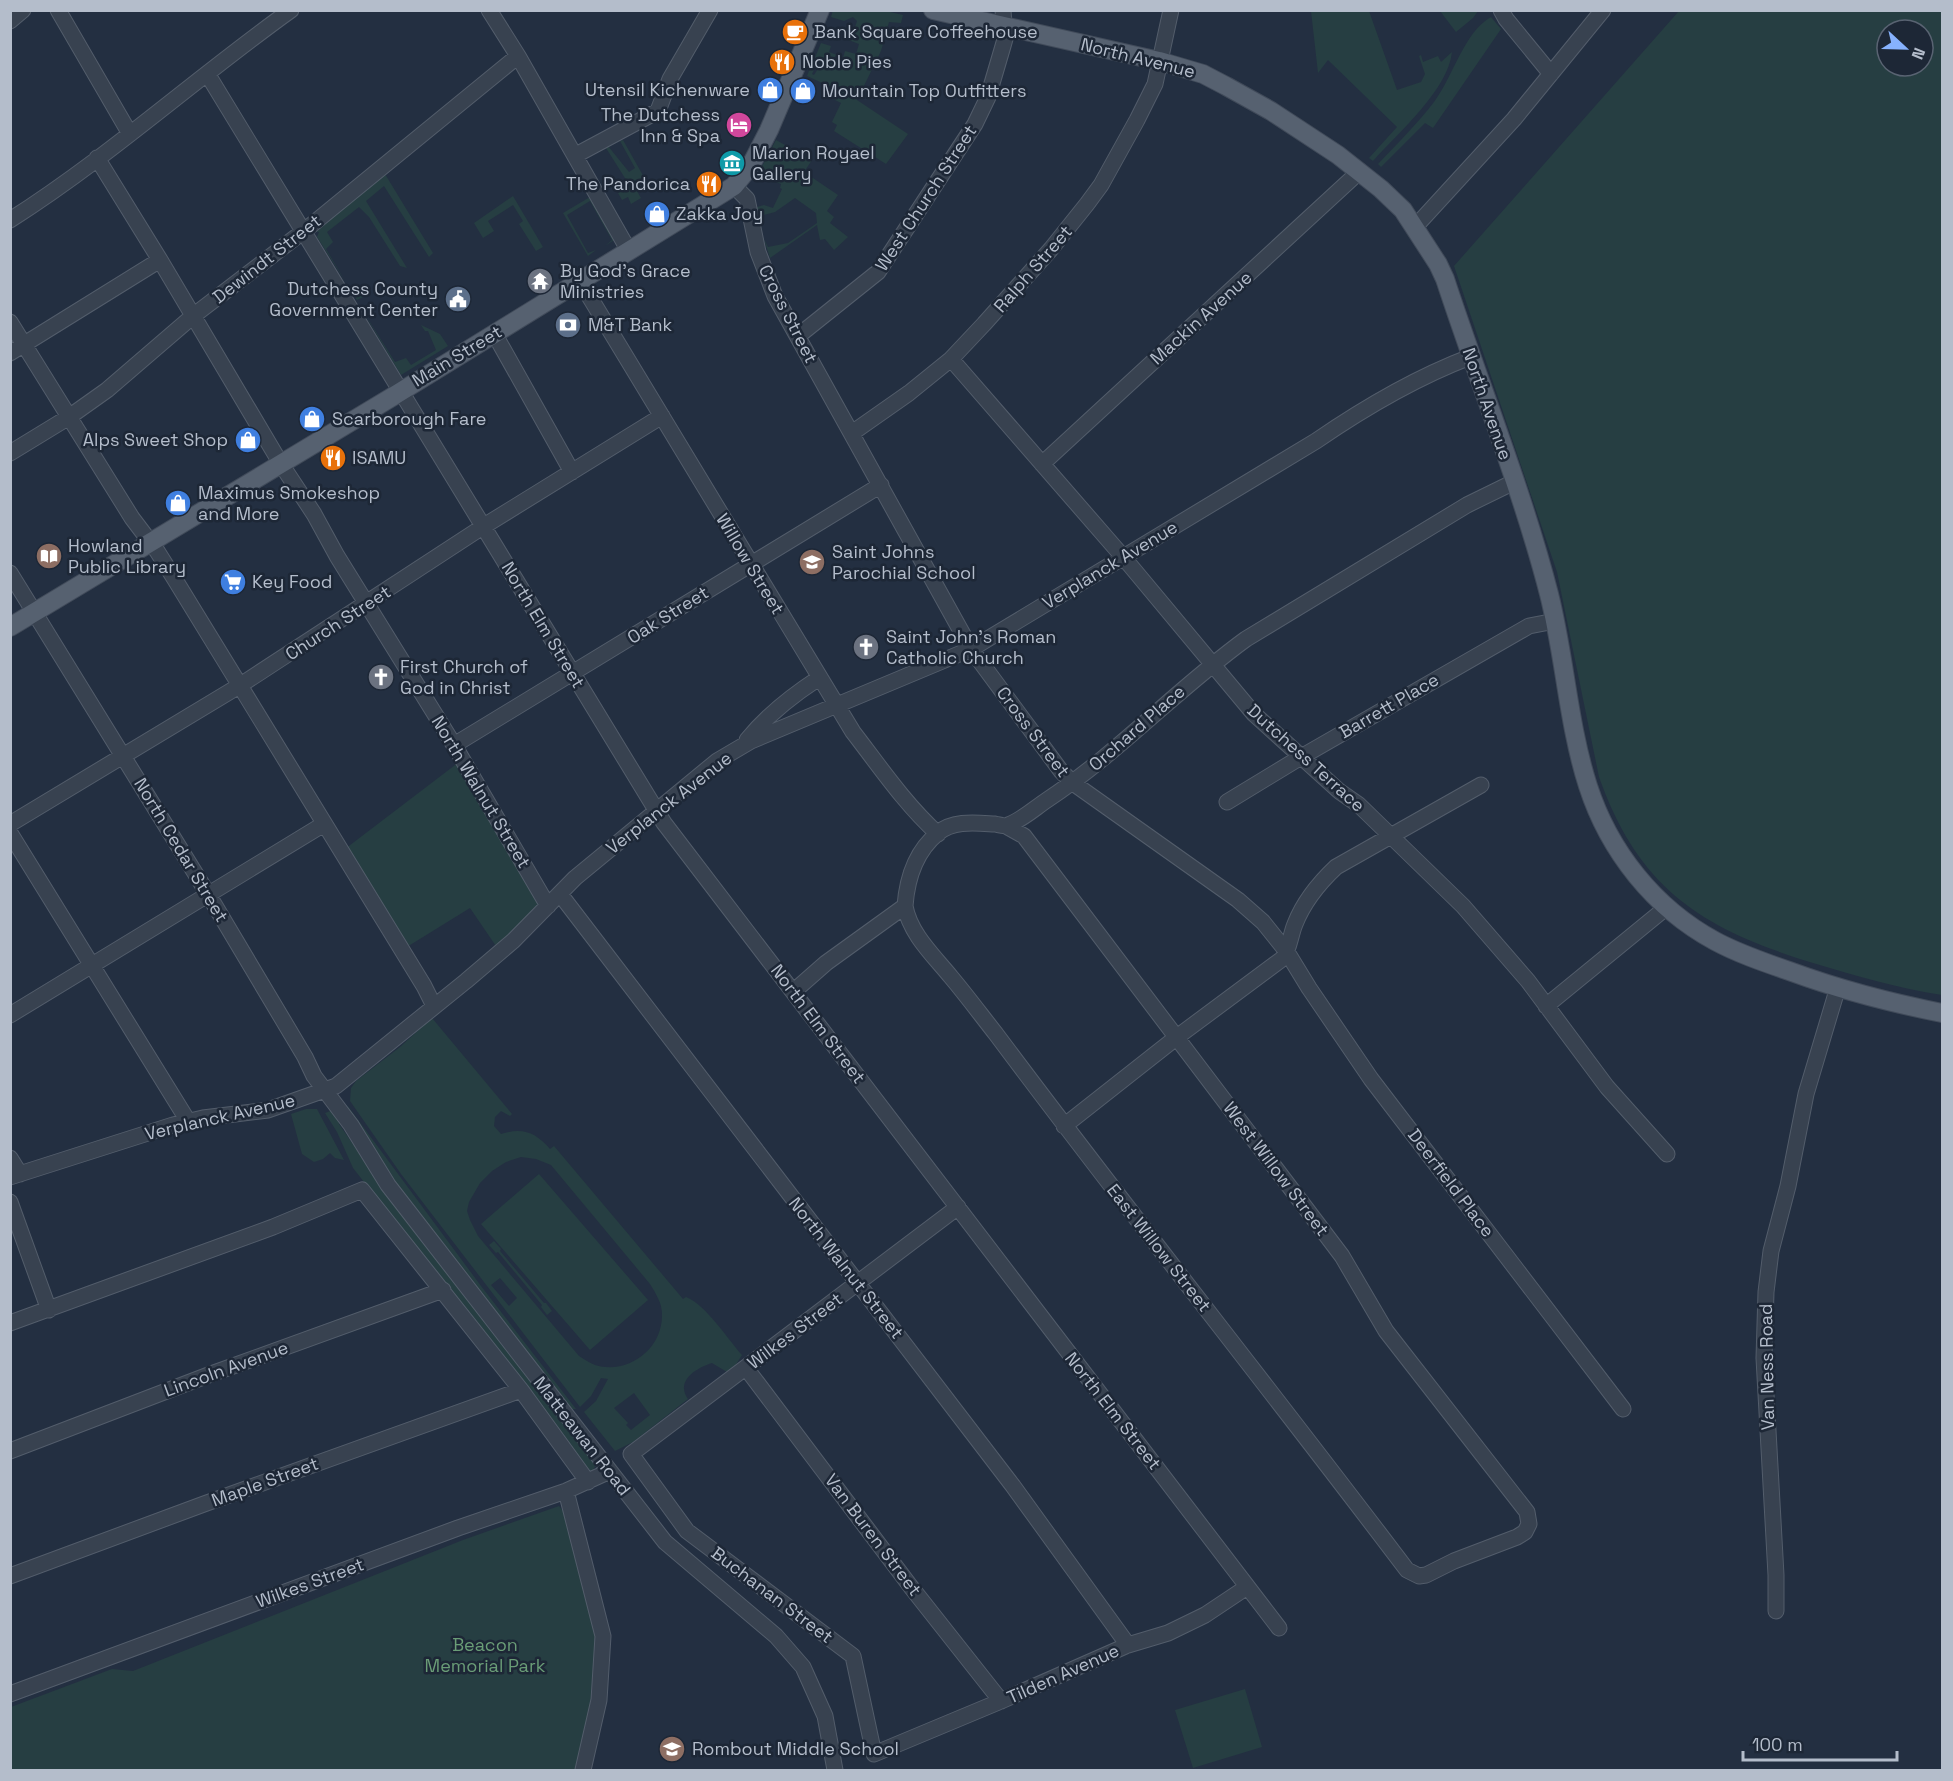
<svg xmlns="http://www.w3.org/2000/svg" width="1953" height="1781" font-family="'Space Grotesk',sans-serif">
	<style>
		.green { fill: #263e42; fill-rule: evenodd }
		.lines { fill: none; stroke-linecap: round; stroke-linejoin: round }
		.minor-casing { stroke: #535d6b; stroke-width: 17 }
		.major-casing { stroke: #414b5a; stroke-width: 20 }
		.minor { stroke: #384250; stroke-width: 15 }
		.major { stroke: #566170; stroke-width: 18 }
		.labels { text-anchor: middle; stroke-width: 5; stroke-linejoin: round; paint-order: stroke }
		.poi-label { font-size: 18px; fill: #b4bdcb; stroke: #1d2736; text-anchor: start }
		.street-label { font-size: 18px; fill: #b4bdcb; stroke: #1d2736 }
		.park-label { font-size: 18px; fill: #6a9d77; stroke: #1d2736 }
	</style>
	<rect width="100%" height="100%" fill="#232f41"/>
	<!-- green -->
	<path class="green" d="M 833,10 L 886,11 L 903,15 L 901,23 L 889,22 L 881,51 L 857,100 L 908,134 L 886,164 L 834,131 L 837,125 L 832,122 L 841,103 L 827,96 L 831,87 L 807,76 L 810,68 L 814,70 L 812,74 L 814,75 L 823,61 L 843,58 L 845,51 L 856,54 L 859,44 L 846,39 L 847,35 L 852,36 L 857,21 L 853,17 L 844,21 L 831,17 Z
		M 1311,11 L 1369,11 L 1397,90 L 1421,82 L 1425,74 L 1419,56 L 1421,55 L 1423,62 L 1438,56 L 1441,62 L 1452,52 C 1448,90 1398,133 1373,161 L 1369,158 L 1397,127 L 1328,60 L 1318,73 Z
		M 1440,11 L 1478,11 L 1473,18 L 1456,32 Z
		M 1679,11 L 1942,11 L 1942,995 C 1898,988 1856,976 1813,963 C 1703,929 1639,890 1599,777 L 1557,572 L 1454,266 ZM 1887,30 L 1923,30 L 1923,66 L 1887,66 Z
		M 1491,17 L 1501,29 L 1433,128 L 1425,123 L 1381,167 L 1378,164 C 1397,144 1417,124 1434,102 C 1453,77 1464,32 1491,17 Z
		M 821,43 L 831,46 L 829,52 L 837,55 L 833,58 C 824,58 820,57 815,67 L 812,65 Z
		M 623,140 L 645,179 L 634,186 L 641,198 L 631,204 L 628,197 L 622,200 L 618,193 L 630,186 L 606,148 L 608,146 L 629,172 L 635,168 L 620,141 Z
		M 776,140 L 812,160 L 804,172 L 838,195 L 827,211 L 834,217 L 830,223 L 848,237 L 834,250 L 825,239 L 820,240 L 817,225 L 770,258 L 764,239 L 768,247 L 788,243 L 817,223 L 816,213 L 795,198 L 775,212 L 760,216 L 762,226 L 760,228 L 756,211 L 757,207 L 764,205 L 773,208 L 782,189 L 780,188 L 781,184 L 758,174 Z
		M 385,174 L 433,253 L 429,257 L 384,186 L 366,201 L 407,268 L 400,266 L 369,217 L 359,207 L 327,232 L 333,242 L 326,249 L 354,296 L 362,291 L 364,293 L 363,297 L 357,300 L 317,237 L 319,232 L 316,232 Z
		M 513,196 L 543,247 L 536,251 L 519,224 L 523,221 L 513,205 L 488,221 L 494,231 L 483,238 L 474,223 Z
		M 590,197 L 614,240 L 605,246 L 612,240 L 590,201 L 567,215 L 588,253 L 596,250 L 588,256 L 563,213 Z
		M 361,308 L 395,362 L 406,358 L 411,365 L 436,350 L 428,331 L 425,331 L 421,325 L 440,334 L 448,346 L 401,375 Z
		M 463,759 L 548,906 L 500,952 L 470,908 L 402,950 L 341,852 Z
		M 432,1018 L 512,1114 L 510,1116 L 501,1111 L 495,1117 L 494,1126 L 501,1134 C 523,1127 536,1133 550,1149 L 554,1146 L 683,1299 L 686,1297 C 706,1305 727,1338 742,1355 L 735,1366 L 727,1372 L 712,1363 C 696,1368 675,1381 688,1399 L 633,1442 L 615,1451 L 584,1412 L 596,1401 L 608,1379 L 601,1378 L 591,1396 L 580,1407 L 401,1174 L 350,1101 L 351,1088 L 356,1081 L 400,1047 ZM 521,1157 L 536,1159 L 551,1165 L 650,1284 C 656,1294 662,1303 662,1314 C 663,1349 628,1375 595,1365 C 590,1363 584,1359 579,1356 L 478,1236 L 470,1220 L 467,1211 L 469,1202 L 480,1183 L 492,1171 L 506,1162 ZM 500,1278 L 517,1298 L 509,1306 L 491,1285 ZM 634,1393 L 650,1415 L 631,1430 L 626,1425 L 628,1423 L 614,1408 Z
		M 347,1105 L 481,1286 L 576,1409 L 570,1409 L 393,1182 L 350,1113 Z
		M 306,1109 L 317,1109 L 344,1160 L 335,1158 L 330,1153 L 323,1159 L 314,1162 L 302,1154 L 291,1114 Z
		M 333,1110 L 338,1117 L 339,1124 L 386,1192 L 596,1464 L 592,1473 L 353,1168 L 337,1132 L 325,1113 Z
		M 539,1174 L 648,1300 L 590,1350 L 481,1224 Z
		M 494,1241 L 501,1249 L 500,1251 L 544,1303 L 546,1303 L 552,1311 L 547,1315 L 541,1307 L 542,1305 L 498,1252 L 496,1253 L 489,1245 Z
		M 559,1506 L 563,1511 L 603,1636 L 583,1770 L 11,1770 L 11,1707 L 112,1669 L 133,1671 L 463,1540 Z
		M 1245,1689 L 1262,1747 L 1193,1768 L 1175,1710 Z"/>
	<g class="lines">
		<defs>
			<path id="minor" d="M 58,10 L 130,134
				M 489,10 L 518,56 L 629,251
				M 1501,10 L 1506,19 L 1551,74
				M 10,21 L 23,10
				M 208,75 L 664,823 L 1279,1628
				M 576,155 L 658,111 L 670,79 L 710,10
				M 97,158 L 160,260 L 281,464 L 314,514 L 337,556 L 454,745 L 548,906
				M 734,186 L 747,199 L 758,252 L 775,296 L 971,649 L 1061,771 L 1073,783 L 1238,900 L 1263,922 L 1287,952 L 1309,988 L 1371,1079 L 1623,1409
				M 10,220 C 109,157 196,78 291,10
				M 1415,227 L 1514,119 L 1603,10
				M 580,281 L 853,732 C 880,767 905,804 938,834
				M 10,322 L 132,518 L 157,551 L 174,578 L 424,986 L 434,1006
				M 494,333 L 572,472
				M 798,336 L 878,272 L 975,124 L 988,97 L 1003,46 L 1005,39 L 1003,10
				M 10,353 L 160,260
				M 951,359 L 1124,558 L 1254,714 L 1339,791 L 1359,805 L 1463,906 L 1528,981 L 1607,1087 L 1667,1154
				M 852,433 L 909,393 L 951,359 L 984,324 L 1051,249 L 1087,204 L 1101,185 L 1137,120 L 1155,84 L 1171,10
				M 10,453 L 69,417 L 107,390 L 193,316 L 309,227 L 518,56
				M 1042,464 L 1360,171
				M 10,573 L 208,894 L 305,1057 L 314,1076 L 351,1125 L 388,1185 L 665,1542 L 776,1636 L 803,1667 L 825,1716 L 835,1770
				M 747,740 C 767,715 793,695 819,678
				M 454,745 L 881,485
				M 1227,802 L 1301,757 L 1529,626 L 1555,621
				M 10,824 L 239,686 L 484,526 L 662,416
				M 10,833 L 188,1121
				M 560,894 L 1013,1486 L 1128,1645
				M 905,906 C 910,934 934,956 951,977 C 967,996 981,1015 996,1034 C 1131,1215 1271,1390 1407,1570 L 1419,1576 L 1426,1575 L 1454,1561 L 1517,1537 L 1525,1532 L 1529,1524 L 1527,1512 L 1386,1331 L 1342,1256 L 1024,836 L 1006,826
				M 793,992 L 826,963 L 905,906 C 907,879 916,851 938,833 C 953,820 976,823 995,824 C 1000,825 1004,827 1008,825 C 1022,820 1035,808 1047,800 C 1118,753 1177,689 1246,639 L 1467,505 L 1514,482
				M 1546,1006 L 1667,907
				M 10,1015 L 324,824
				M 1064,1126 L 1177,1037 L 1282,959 C 1290,949 1290,936 1295,924 C 1304,901 1318,884 1336,867 L 1481,785
				M 10,1158 L 20,1174
				M 10,1177 L 173,1125 L 203,1118 L 268,1110 L 336,1086 L 466,981 L 513,941 L 575,878 L 717,761 L 751,741 L 971,649 L 1316,441 C 1364,408 1415,378 1470,357
				M 10,1202 L 49,1310
				M 958,1207 L 631,1454 L 687,1531 L 853,1656 L 874,1754 L 1001,1701 L 1128,1645 L 1168,1633 L 1205,1615 L 1247,1587
				M 10,1323 L 273,1227 L 362,1190 L 521,1390 L 588,1482
				M 746,1368 L 911,1587 L 1001,1701
				M 10,1451 L 211,1374 L 443,1290
				M 566,1491 L 603,1636 L 599,1700 L 583,1770
				M 10,1576 L 204,1504 L 521,1390
				M 1776,1611 L 1776,1575 L 1764,1358 L 1766,1292 L 1771,1251 L 1788,1186 L 1806,1094 L 1838,987
				M 10,1694 L 458,1528 L 566,1491 L 610,1471"/>
			<path id="major" d="M 933,10 L 1159,61 L 1203,74 L 1226,86 L 1271,111 L 1338,155 L 1381,189 L 1403,210 L 1438,264 L 1445,279 C 1479,383 1522,489 1549,594 C 1565,657 1568,724 1588,786 C 1609,851 1654,908 1715,941 C 1739,954 1766,963 1792,972 C 1841,990 1892,1003 1942,1013
				M 10,627 L 392,397 L 734,186 L 751,165 L 769,130 L 820,10"/>
		</defs>
		<!-- minor casing -->
		<use href="#minor" class="minor-casing"/>
		<!-- major casing -->
		<use href="#major" class="major-casing"/>
		<!-- minor -->
		<use href="#minor" class="minor"/>
		<!-- major -->
		<use href="#major" class="major"/>
	</g>
	<!-- icons -->
	<defs>
		<symbol id="cafe-disc" viewBox="-11 -11 22 22"><circle r="9.5" fill="#e8710a" stroke="#1d2736"/><path d="M-5.5-4.5H6V0H3Q3 3.5 0 3.5H-2.5Q-5.5 3.5-5.5 0ZM3-3.2v2h1.7v-2ZM-6 4.5H4V6H-6Z" fill="#fff"/></symbol>
		<symbol id="restaurant-disc" viewBox="-11 -11 22 22"><circle r="9.5" fill="#e8710a" stroke="#1d2736"/><path d="M-5-6h1v4h1v-4h1v4h1v-4h1v5L-1.5 .5V6h-2V.5L-5-1ZM5-6V6H3V1.5H1.5Q1.5-4 5-6Z" fill="#fff"/></symbol>
		<symbol id="shop-disc" viewBox="-11 -11 22 22"><circle r="9.5" fill="#3f7fe0" stroke="#1d2736"/><path d="M-5-2.5h2.3a2.7 3.5 0 0 1 5.4 0H5L5.5 6h-11ZM-1.5-2.5h3a1.5 2.3 0 0 0-3 0Z" fill="#fff"/></symbol>
		<symbol id="hotel-disc" viewBox="-11 -11 22 22"><circle r="9.5" fill="#d1479c" stroke="#1d2736"/><path d="M-6-4.5h1.5V1H6V5H4.5V3h-9V5H-6ZM-4 0a1.8 1.8 0 1 1 3.6 0ZM.5 0V-2.5h3Q6-2.5 6 0Z" fill="#fff"/></symbol>
		<symbol id="museum-disc" viewBox="-11 -11 22 22"><circle r="9.5" fill="#0f9aa8" stroke="#1d2736"/><path d="M0-6L6-3V-2H-6V-3ZM-5-1h2V3h-2ZM-1-1h2V3h-2ZM3-1h2V3H3ZM-6 4H6V6H-6Z" fill="#fff"/></symbol>
		<symbol id="temple-disc" viewBox="-11 -11 22 22"><circle r="9.5" fill="#6b7280" stroke="#1d2736"/><path d="M0-6L5-2H3V0L6.5 2.5H4V6H1.5V3h-3V6H-4V2.5H-6.5L-3 0V-2H-5Z" fill="#fff"/></symbol>
		<symbol id="civic-disc" viewBox="-11 -11 22 22"><circle r="9.5" fill="#5c6f8a" stroke="#1d2736"/><path d="M-.6-6.5H3V-4.5H.6V-3L4-1V1h2V6H-6V1h2V-1L-.6-3ZM-1.2 2.5V6h2.4V2.5Z" fill="#fff"/></symbol>
		<symbol id="bank-disc" viewBox="-11 -11 22 22"><circle r="9.5" fill="#5c6f8a" stroke="#1d2736"/><path d="M-6-4H6V4H-6ZM0-2.3a2.3 2.3 0 1 0 0 4.6a2.3 2.3 0 1 0 0-4.6Z" fill="#fff"/></symbol>
		<symbol id="library-disc" viewBox="-11 -11 22 22"><circle r="9.5" fill="#8d6e63" stroke="#1d2736"/><path d="M-6-4Q-3-5.5-.7-3.5V5Q-3 3-6 4ZM6-4Q3-5.5 .7-3.5V5Q3 3 6 4Z" fill="#fff"/></symbol>
		<symbol id="school-disc" viewBox="-11 -11 22 22"><circle r="9.5" fill="#8d6e63" stroke="#1d2736"/><path d="M0-5L7-2L0 1L-7-2ZM-4 1L0 2.5L4 1V4Q0 6-4 4Z" fill="#fff"/></symbol>
		<symbol id="supermarket-disc" viewBox="-11 -11 22 22"><circle r="9.5" fill="#3f7fe0" stroke="#1d2736"/><path d="M-6-5.5h2.5l.6 2H6L4.5 2H-2.5L-4.4-4H-6ZM-1.5 3.2a1.3 1.3 0 1 0 .1 0ZM3 3.2a1.3 1.3 0 1 0 .1 0Z" fill="#fff"/></symbol>
		<symbol id="church-disc" viewBox="-11 -11 22 22"><circle r="9.5" fill="#6b7280" stroke="#1d2736"/><path d="M-1.2-6h2.4v3.5h3.3v2.4h-3.3V6h-2.4V-.1h-3.3v-2.4h3.3Z" fill="#fff"/></symbol>
	</defs>
	<g fill-rule="evenodd">
		<use href="#cafe-disc" x="780" y="17" width="30" height="30"/>
		<use href="#restaurant-disc" x="767" y="47" width="30" height="30"/>
		<use href="#shop-disc" x="755" y="75" width="30" height="30"/>
		<use href="#shop-disc" x="788" y="76" width="30" height="30"/>
		<use href="#hotel-disc" x="724" y="110" width="30" height="30"/>
		<use href="#museum-disc" x="717" y="148" width="30" height="30"/>
		<use href="#restaurant-disc" x="694" y="169" width="30" height="30"/>
		<use href="#shop-disc" x="642" y="199" width="30" height="30"/>
		<use href="#temple-disc" x="525" y="266" width="30" height="30"/>
		<use href="#civic-disc" x="443" y="284" width="30" height="30"/>
		<use href="#bank-disc" x="553" y="310" width="30" height="30"/>
		<use href="#shop-disc" x="297" y="404" width="30" height="30"/>
		<use href="#shop-disc" x="233" y="425" width="30" height="30"/>
		<use href="#restaurant-disc" x="318" y="443" width="30" height="30"/>
		<use href="#shop-disc" x="163" y="488" width="30" height="30"/>
		<use href="#library-disc" x="34" y="541" width="30" height="30"/>
		<use href="#school-disc" x="797" y="547" width="30" height="30"/>
		<use href="#supermarket-disc" x="218" y="567" width="30" height="30"/>
		<use href="#church-disc" x="851" y="632" width="30" height="30"/>
		<use href="#church-disc" x="366" y="662" width="30" height="30"/>
		<use href="#school-disc" x="657" y="1734" width="30" height="30"/>
	</g>
	<g class="labels">
		<!-- poi labels -->
		<g class="poi-label">
			<text x="814" y="38">Bank Square Coffeehouse</text>
			<text x="802" y="68">Noble Pies</text>
			<text x="750" y="96" text-anchor="end">Utensil Kichenware</text>
			<text x="822" y="97">Mountain Top Outfitters</text>
			<text x="720" y="121" text-anchor="end">The Dutchess<tspan x="720" dy="21">Inn &amp; Spa</tspan></text>
			<text x="752" y="159">Marion Royael<tspan x="752" dy="21">Gallery</tspan></text>
			<text x="690" y="190" text-anchor="end">The Pandorica</text>
			<text x="676" y="220">Zakka Joy</text>
			<text x="560" y="277">By God's Grace<tspan x="560" dy="21">Ministries</tspan></text>
			<text x="438" y="295" text-anchor="end">Dutchess County<tspan x="438" dy="21">Government Center</tspan></text>
			<text x="588" y="331">M&amp;T Bank</text>
			<text x="332" y="425">Scarborough Fare</text>
			<text x="228" y="446" text-anchor="end">Alps Sweet Shop</text>
			<text x="352" y="464">ISAMU</text>
			<text x="198" y="499">Maximus Smokeshop<tspan x="198" dy="21">and More</tspan></text>
			<text x="68" y="552">Howland<tspan x="68" dy="21">Public Library</tspan></text>
			<text x="832" y="558">Saint Johns<tspan x="832" dy="21">Parochial School</tspan></text>
			<text x="252" y="588">Key Food</text>
			<text x="886" y="643">Saint John's Roman<tspan x="886" dy="21">Catholic Church</tspan></text>
			<text x="400" y="673">First Church of<tspan x="400" dy="21">God in Christ</tspan></text>
			<text x="692" y="1755">Rombout Middle School</text>
		</g>
		<!-- street labels -->
		<g class="street-label">
			<text transform="translate(1138 58) rotate(14)" y="6">North Avenue</text>
			<text transform="translate(926 198) rotate(-57)" y="6">West Church Street</text>
			<text transform="translate(267 259) rotate(-38)" y="6">Dewindt Street</text>
			<text transform="translate(1033 269) rotate(-49)" y="6">Ralph Street</text>
			<text transform="translate(788 314) rotate(63)" y="6">Cross Street</text>
			<text transform="translate(1201 318) rotate(-42)" y="6">Mackin Avenue</text>
			<text transform="translate(457 356) rotate(-31)" y="6">Main Street</text>
			<text transform="translate(1487 404) rotate(71)" y="6">North Avenue</text>
			<text transform="translate(750 564) rotate(59)" y="6">Willow Street</text>
			<text transform="translate(1110 565) rotate(-31)" y="6">Verplanck Avenue</text>
			<text transform="translate(668 615) rotate(-32)" y="6">Oak Street</text>
			<text transform="translate(338 623) rotate(-33)" y="6">Church Street</text>
			<text transform="translate(543 625) rotate(59)" y="6">North Elm Street</text>
			<text transform="translate(1389 706) rotate(-30)" y="6">Barrett Place</text>
			<text transform="translate(1137 728) rotate(-41)" y="6">Orchard Place</text>
			<text transform="translate(1033 732) rotate(53)" y="6">Cross Street</text>
			<text transform="translate(1306 758) rotate(42)" y="6">Dutchess Terrace</text>
			<text transform="translate(481 792) rotate(59)" y="6">North Walnut Street</text>
			<text transform="translate(669 803) rotate(-38)" y="6">Verplanck Avenue</text>
			<text transform="translate(181 850) rotate(59)" y="6">North Cedar Street</text>
			<text transform="translate(818 1024) rotate(53)" y="6">North Elm Street</text>
			<text transform="translate(220 1117) rotate(-13)" y="6">Verplanck Avenue</text>
			<text transform="translate(1276 1169) rotate(53)" y="6">West Willow Street</text>
			<text transform="translate(1451 1183) rotate(53)" y="6">Deerfield Place</text>
			<text transform="translate(1159 1248) rotate(52)" y="6">East Willow Street</text>
			<text transform="translate(846 1268) rotate(52)" y="6">North Walnut Street</text>
			<text transform="translate(795 1331) rotate(-37)" y="6">Wilkes Street</text>
			<text transform="translate(1767 1367) rotate(-91)" y="6">Van Ness Road</text>
			<text transform="translate(226 1369) rotate(-20)" y="6">Lincoln Avenue</text>
			<text transform="translate(1113 1411) rotate(52)" y="6">North Elm Street</text>
			<text transform="translate(582 1436) rotate(52)" y="6">Matteawan Road</text>
			<text transform="translate(265 1482) rotate(-20)" y="6">Maple Street</text>
			<text transform="translate(873 1535) rotate(53)" y="6">Van Buren Street</text>
			<text transform="translate(310 1583) rotate(-20)" y="6">Wilkes Street</text>
			<text transform="translate(772 1595) rotate(37)" y="6">Buchanan Street</text>
			<text transform="translate(1063 1674) rotate(-24)" y="6">Tilden Avenue</text>
		</g>
		<!-- park labels -->
		<g class="park-label">
			<text x="485" y="1651">Beacon<tspan x="485" dy="21">Memorial Park</tspan></text>
		</g>
	</g>
	<!-- border -->
	<rect width="1953" height="1781" fill="none" stroke="#b4bdcb" stroke-width="24"/>
	<!-- north arrow -->
	<g transform="translate(1905 48) rotate(112)"><circle r="28" fill="#1d2736" stroke="#596372" stroke-width="1.5"/>
	<path d="M0-4.5L10 22L0 15L-10 22Z" fill="#87b2fe"/>
	<text y="-9" font-size="16" font-weight="bold" text-anchor="middle" fill="#b4bdcb">N</text>
	</g>
	<!-- scale -->
	<path d="M1743 1751v9h154v-9" fill="none" stroke="#b4bdcb" stroke-width="3"/>
	<text x="1752" y="1751" font-size="18" fill="#b4bdcb" stroke="#1d2736" stroke-width="4.5" paint-order="stroke">100 m</text>
</svg>
